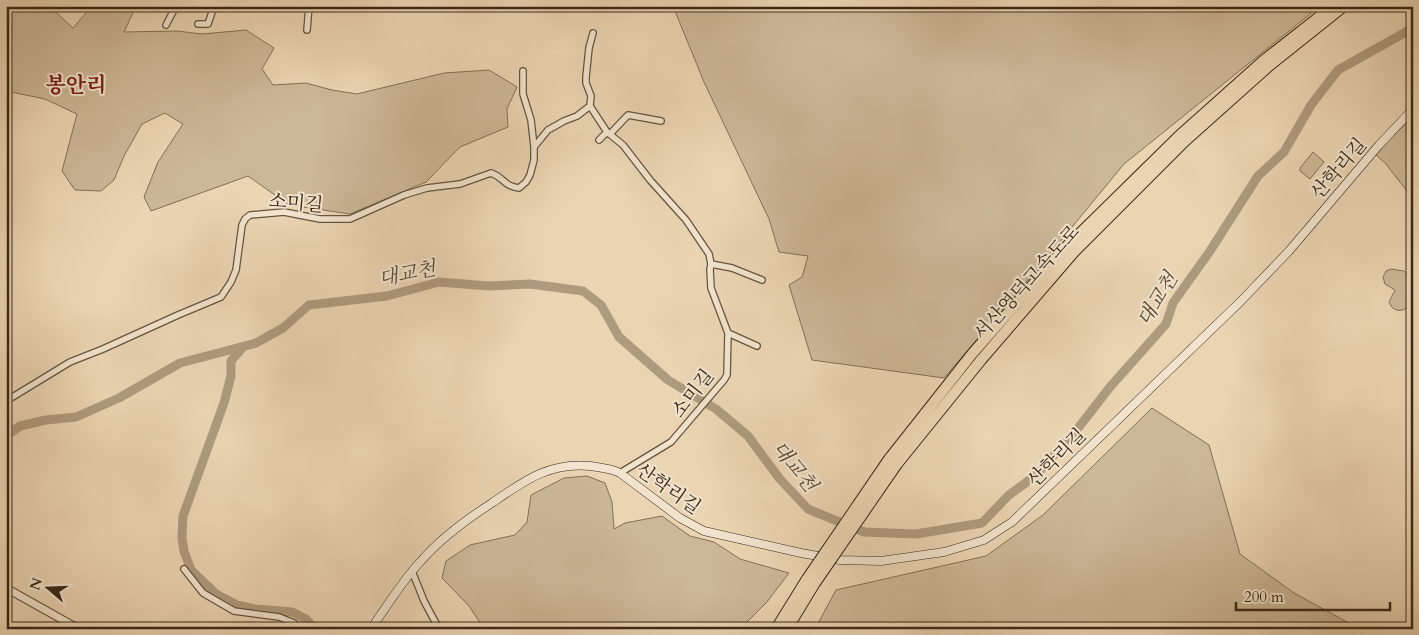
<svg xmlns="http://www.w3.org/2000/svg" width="1419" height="635" font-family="Cardo,'Noto Serif KR',serif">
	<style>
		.green { fill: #ccb797; stroke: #827056 }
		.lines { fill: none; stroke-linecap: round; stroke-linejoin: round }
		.river { stroke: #ae9a7d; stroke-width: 9 }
		.minor-casing { stroke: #65543d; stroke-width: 8 }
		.tertiary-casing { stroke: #65543d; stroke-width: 9 }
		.secondary-casing { stroke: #392916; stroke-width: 9 }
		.motorway-casing { stroke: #392916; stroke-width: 12 }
		.minor { stroke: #f1e3cd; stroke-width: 5.5 }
		.tertiary { stroke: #f1e3cd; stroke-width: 7 }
		.secondary { stroke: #f1e3cd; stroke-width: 8 }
		.motorway { stroke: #ead4b2; stroke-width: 10 }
		.motorway-bridge-casing { stroke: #392916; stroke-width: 12; stroke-linecap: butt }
		.motorway-bridge { stroke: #ead4b2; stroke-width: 10 }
		.labels { text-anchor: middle; stroke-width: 4; stroke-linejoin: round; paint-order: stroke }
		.street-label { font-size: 19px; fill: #392916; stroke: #f1e3cd }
		.water-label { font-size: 20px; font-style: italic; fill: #5c4b35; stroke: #f1e3cd }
		.quarter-label { font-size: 21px; font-weight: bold; fill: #7a1f14; stroke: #f1e3cd }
	</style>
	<rect width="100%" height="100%" fill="#ead4b2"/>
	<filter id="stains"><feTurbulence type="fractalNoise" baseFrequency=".004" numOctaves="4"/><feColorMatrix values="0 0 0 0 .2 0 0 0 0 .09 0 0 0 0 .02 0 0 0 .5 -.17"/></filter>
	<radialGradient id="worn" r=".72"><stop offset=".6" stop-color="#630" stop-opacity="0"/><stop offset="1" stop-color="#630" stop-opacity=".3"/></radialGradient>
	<!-- green -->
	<path class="green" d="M 6,6 L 49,6 L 73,28 L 92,6 L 136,6 L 124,32 L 177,31 L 202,34 L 246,30 L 274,48 L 262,69 L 273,85 L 306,83 L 332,90 L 357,94 L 444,73 L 489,70 L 517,87 L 507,109 L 508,127 L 460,147 L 426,182 L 350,214 L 289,205 L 248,176 L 151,211 L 144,197 L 158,162 L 183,124 L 165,113 L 142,124 L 124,156 L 114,180 L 101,191 L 75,190 L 62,171 L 77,114 L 45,99 L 6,91 Z
		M 673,6 L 1320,6 L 1124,164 L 1044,261 L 944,378 L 812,360 L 789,285 L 802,277 L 808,256 L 779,252 L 769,219 L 704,82 Z
		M 1413,118 L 1413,199 L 1386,164 L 1373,152 Z
		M 1313,152 L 1324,162 L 1310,179 L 1300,171 L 1300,168 Z
		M 1391,269 L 1404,271 L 1413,281 L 1413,317 L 1407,308 C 1402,311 1396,312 1391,306 L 1389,302 L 1395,290 L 1385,284 L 1383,277 L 1386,271 Z
		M 1152,408 L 1209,445 L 1240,554 L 1294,593 L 1360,629 L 815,629 L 836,590 L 986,556 L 1043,515 Z
		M 587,476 L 605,483 L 612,502 L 614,529 L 625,523 L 662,516 L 690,536 L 714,542 L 740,559 L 789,573 L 767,602 L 740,629 L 484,629 L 469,606 L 442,578 L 446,561 L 470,545 L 515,535 L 527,522 L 531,495 L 564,478 Z"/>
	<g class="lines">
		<!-- river -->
		<path class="river" d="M 243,347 L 231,361 L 231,376 L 224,403 L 183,516 L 182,538 L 184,551 L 191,570 L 216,594 L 237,605 L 255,609 L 292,612 L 306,619 L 315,629
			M 6,436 L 20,426 L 46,420 L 76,417 L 119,398 L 180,363 L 256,343 L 283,328 L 309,305 L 387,296 L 439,282 L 489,286 L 530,284 L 583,291 L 601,305 L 619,337 L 668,380 L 716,409 L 748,436 L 779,478 L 808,509 L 864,532 L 916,534 L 982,523 L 1009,495 L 1035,476 L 1072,436 L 1110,387 L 1166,324 L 1173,303 L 1210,251 L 1258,176 L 1284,152 L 1311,105 L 1338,70 L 1413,28"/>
		<defs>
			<path id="minor" d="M 198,24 L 208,24 L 214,6
				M 166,25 L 176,6
				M 307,30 L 309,6
				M 593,33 L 589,48 L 586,77 L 586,83 L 591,96 L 590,106 L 607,132 L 623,145 L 650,180 L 686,220 L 709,254 L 711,264 L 710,269 L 711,288 L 728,333 L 727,375 L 724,380 L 671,442 L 620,473
				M 523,71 L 523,94 L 531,120 L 534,147
				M 610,134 L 628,115 L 661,121
				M 599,140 L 607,132
				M 711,264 L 732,268 L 762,280
				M 728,333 L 757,346
				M 6,401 L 70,362 L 103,349 L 178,315 L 221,297 L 231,282 L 236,270 L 242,225 L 245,219 L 250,215 L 284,212 L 320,219 L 350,219 L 404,195 L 427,188 L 460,184 L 491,173 C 504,177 503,186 519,188 L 526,182 L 530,175 L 534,160 L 534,147 L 548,130 L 564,121 L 577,116 L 590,106
				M 184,569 L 203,593 L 234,611 L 279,617 L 294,623 L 299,629
				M 412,571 L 424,601 L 439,629"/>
			<path id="tertiary" d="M 6,588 L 79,629"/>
			<path id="secondary" d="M 371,629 C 387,606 402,581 421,561 C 441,538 467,519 492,503 C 524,481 549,462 590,466 C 601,468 610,468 620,473 L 680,518 L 704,531 L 801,553 L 840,560 L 881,561 L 944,552 L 984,540 L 1012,522 L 1240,302 L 1289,251 L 1379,145 L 1413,109"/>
			<path id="motorway" d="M 889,459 L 972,354 L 1066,247 L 1179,136 L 1263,61 L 1333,6
				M 897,464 L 981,360 L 1074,252 L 1185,141 L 1270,65 L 1344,6
				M 776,629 L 807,579
				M 787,629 L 815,583"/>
		</defs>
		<!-- minor casing -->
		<use href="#minor" class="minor-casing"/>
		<!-- tertiary casing -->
		<use href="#tertiary" class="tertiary-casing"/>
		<!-- secondary casing -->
		<use href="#secondary" class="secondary-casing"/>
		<!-- motorway casing -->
		<use href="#motorway" class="motorway-casing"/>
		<!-- minor -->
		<use href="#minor" class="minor"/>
		<!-- tertiary -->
		<use href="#tertiary" class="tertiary"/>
		<!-- secondary -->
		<use href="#secondary" class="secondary"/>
		<!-- motorway -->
		<use href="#motorway" class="motorway"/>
		<defs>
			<path id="motorway-bridge" d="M 807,579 L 889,459
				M 815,583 L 897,464"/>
		</defs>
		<!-- motorway-bridge casing -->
		<use href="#motorway-bridge" class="motorway-bridge-casing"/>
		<!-- motorway-bridge -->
		<use href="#motorway-bridge" class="motorway-bridge"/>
	</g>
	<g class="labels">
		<!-- street labels -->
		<g class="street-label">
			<text transform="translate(1338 168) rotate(-49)" y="7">산학리길</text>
			<text transform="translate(296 202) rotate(5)" y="7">소미길</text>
			<text transform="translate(1026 282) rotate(-48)" y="7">서산영덕고속도로</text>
			<text transform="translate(692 393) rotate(-52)" y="7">소미길</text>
			<text transform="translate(1056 457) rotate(-45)" y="7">산학리길</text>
			<text transform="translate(669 488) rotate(35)" y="7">산학리길</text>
		</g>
		<!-- water labels -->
		<g class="water-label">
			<text transform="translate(407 273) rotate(-11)" y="7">대교천</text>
			<text transform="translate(1157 299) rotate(-59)" y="7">대교천</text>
			<text transform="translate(795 466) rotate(51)" y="7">대교천</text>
		</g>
		<!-- quarter labels -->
		<g class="quarter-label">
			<text x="76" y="92">봉안리</text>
		</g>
	</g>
	<!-- margin -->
	<rect width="1419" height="635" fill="none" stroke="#ead4b2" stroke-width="25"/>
	<rect x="8" y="8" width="1404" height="620" fill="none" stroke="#392916" stroke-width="2.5"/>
	<rect x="12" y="12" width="1394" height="610" fill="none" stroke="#392916"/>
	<!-- north arrow -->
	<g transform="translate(48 588) rotate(289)" stroke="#f1e3cd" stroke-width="4" paint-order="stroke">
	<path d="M0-4L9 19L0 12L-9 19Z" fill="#392916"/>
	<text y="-8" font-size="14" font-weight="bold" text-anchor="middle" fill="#392916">N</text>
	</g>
	<!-- scale -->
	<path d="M1236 602v8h154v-8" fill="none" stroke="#392916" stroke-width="2.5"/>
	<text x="1244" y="602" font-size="15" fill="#392916" stroke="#f1e3cd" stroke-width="4" paint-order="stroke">200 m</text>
	<rect width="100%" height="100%" filter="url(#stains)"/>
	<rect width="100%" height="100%" fill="url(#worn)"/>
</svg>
